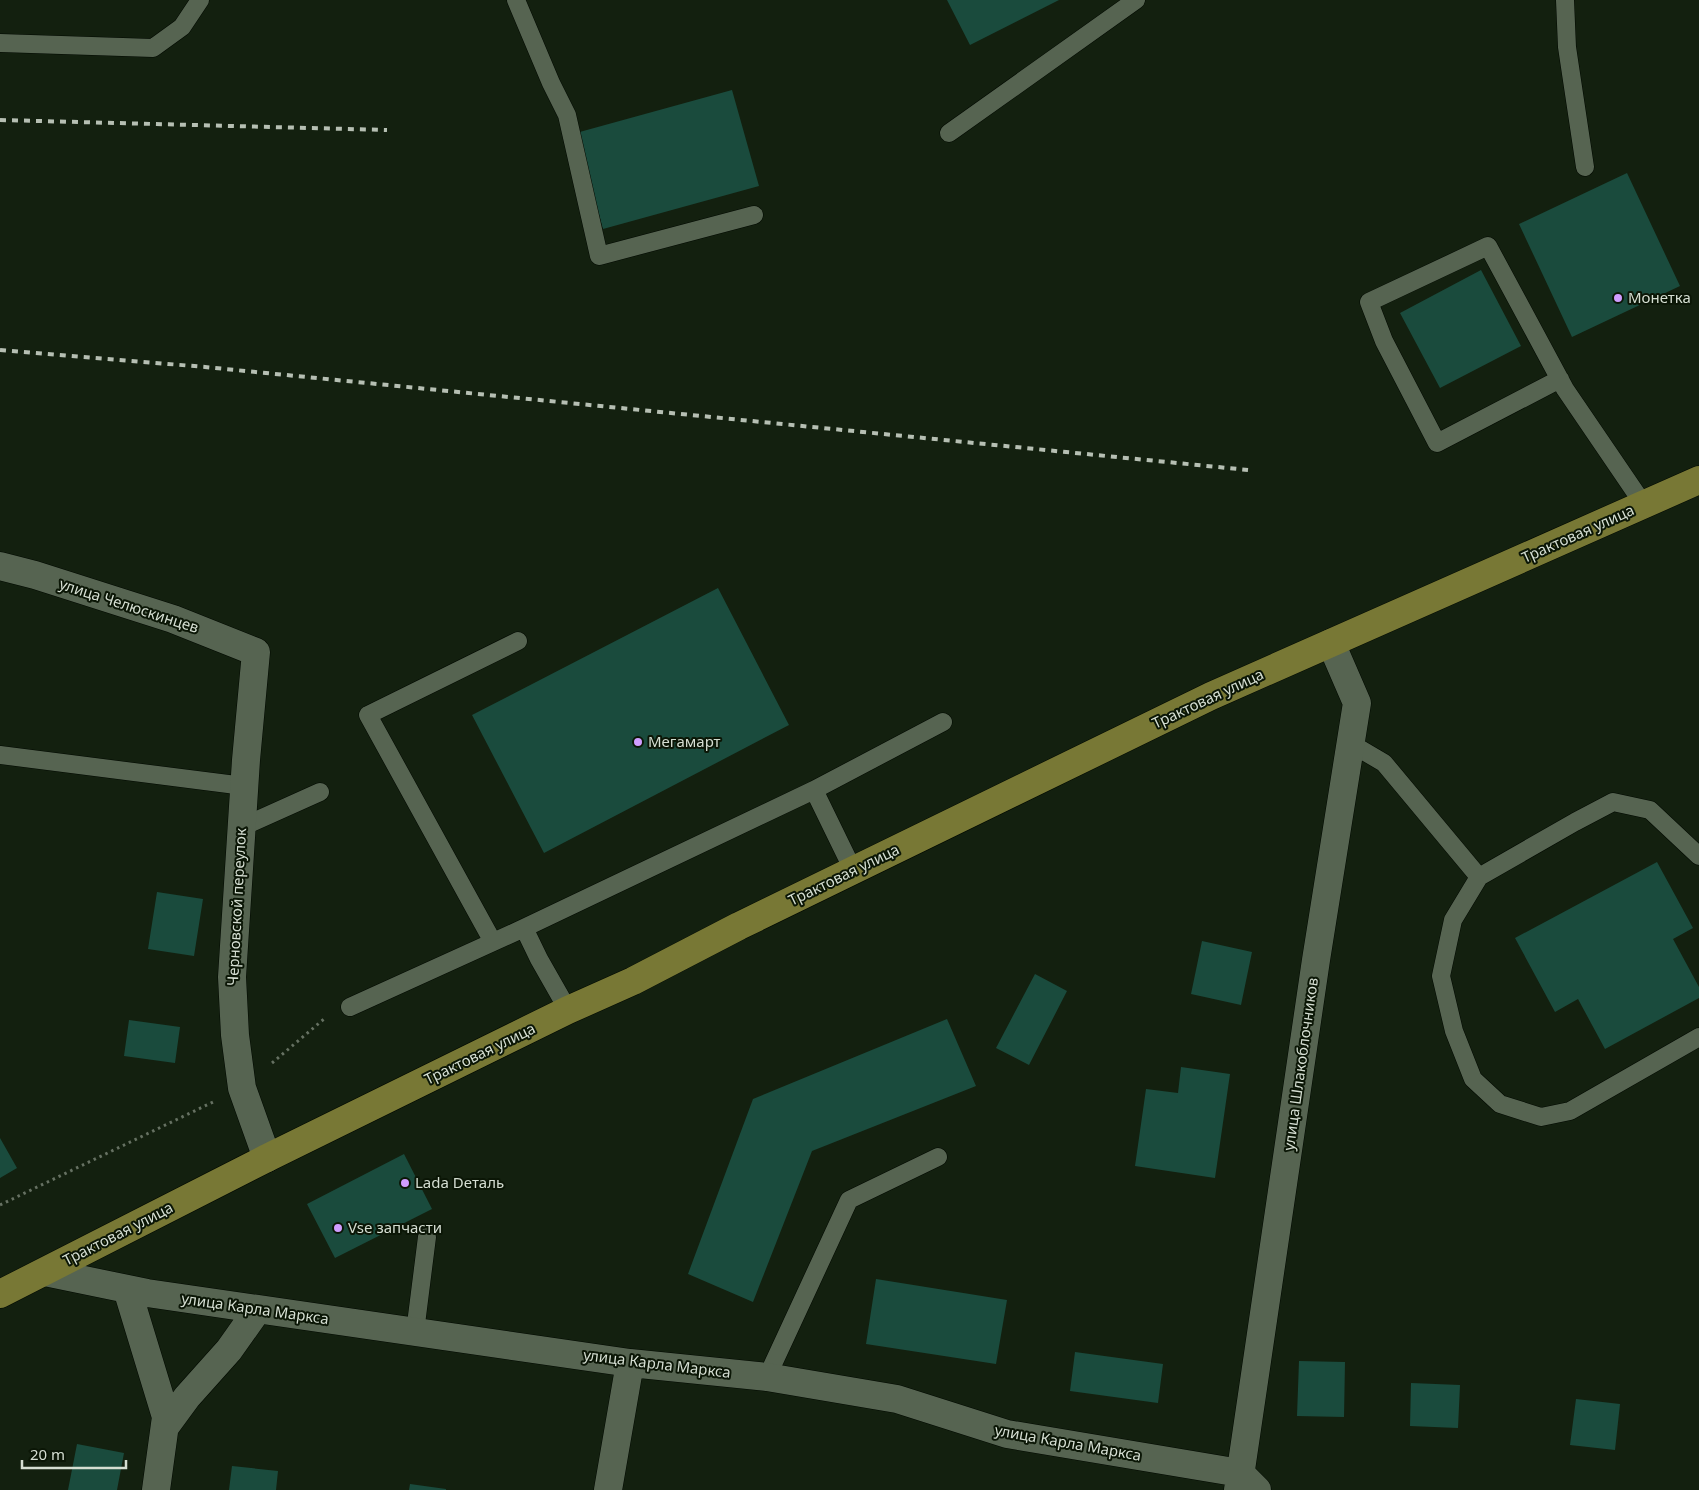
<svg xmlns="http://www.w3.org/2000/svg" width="1699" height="1490" font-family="'Noto Sans',sans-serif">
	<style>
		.building { fill: #1a4b3d }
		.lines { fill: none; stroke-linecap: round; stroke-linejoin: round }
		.service-casing { stroke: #020900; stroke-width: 19 }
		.minor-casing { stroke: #020900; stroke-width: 29 }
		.primary-casing { stroke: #020900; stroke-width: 29 }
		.path { stroke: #667162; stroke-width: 3; stroke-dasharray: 2.5 4; stroke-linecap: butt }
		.service { stroke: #566451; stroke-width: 18 }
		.minor { stroke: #566451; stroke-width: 28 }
		.primary { stroke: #787835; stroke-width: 28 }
		.rail { stroke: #b6bfb3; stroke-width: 4; stroke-dasharray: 6 6; stroke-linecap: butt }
		.poi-dot { fill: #d09dff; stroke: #0b1606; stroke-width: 2 }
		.labels { text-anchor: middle; stroke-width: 4; stroke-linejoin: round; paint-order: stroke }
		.poi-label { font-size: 15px; fill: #d5ded2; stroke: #0b1606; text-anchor: start }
		.street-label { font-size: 15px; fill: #d5ded2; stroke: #0b1606 }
	</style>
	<rect width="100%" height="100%" fill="#13200f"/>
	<!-- building -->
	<path class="building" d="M 947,0 L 1059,0 L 970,45 Z
		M 732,90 L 759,186 L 603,229 L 576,133 Z
		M 1627,173 L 1680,286 L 1572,337 L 1519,224 Z
		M 1481,270 L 1521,346 L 1440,388 L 1400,313 Z
		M 718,588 L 789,725 L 544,853 L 472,715 Z
		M 1657,862 L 1693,928 L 1673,939 L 1699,987 L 1699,998 L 1605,1049 L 1578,999 L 1555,1012 L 1515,938 Z
		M 157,892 L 203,899 L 194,956 L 148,949 Z
		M 1202,941 L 1252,952 L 1241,1005 L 1191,994 Z
		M 1035,974 L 1067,991 L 1029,1065 L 996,1048 Z
		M 947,1019 L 976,1086 L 812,1151 L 753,1302 L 688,1274 L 753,1099 Z
		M 129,1020 L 180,1027 L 175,1063 L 124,1056 Z
		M 1181,1067 L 1230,1074 L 1215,1178 L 1135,1166 L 1146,1089 L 1178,1093 Z
		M 0,1138 L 17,1168 L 0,1178 Z
		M 404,1154 L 432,1209 L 335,1258 L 307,1204 Z
		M 876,1279 L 1007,1300 L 996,1364 L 866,1344 Z
		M 1075,1352 L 1163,1364 L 1158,1403 L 1070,1391 Z
		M 1299,1361 L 1345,1362 L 1344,1417 L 1297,1416 Z
		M 1411,1383 L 1460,1385 L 1458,1428 L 1410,1426 Z
		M 1576,1399 L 1620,1404 L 1615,1450 L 1570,1445 Z
		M 77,1444 L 124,1453 L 117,1490 L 68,1490 Z
		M 232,1466 L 278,1471 L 276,1490 L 229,1490 Z
		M 410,1484 L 446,1489 L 446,1490 L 409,1490 Z"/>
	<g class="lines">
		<defs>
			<path id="service" d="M 516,0 L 551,83 L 567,115 L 599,256 L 754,215
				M 1565,0 L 1567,47 L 1585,167
				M 0,43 L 153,48 L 182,27 L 200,0
				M 949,133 L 1136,0
				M 1560,379 L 1437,443 L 1384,341 L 1369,302 L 1488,246 L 1565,389 L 1644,505
				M 1350,743 L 1384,763 L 1479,877
				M 0,755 L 244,786
				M 814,790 L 853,870
				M 242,827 L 320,792
				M 1699,856 L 1650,810 L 1613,802 L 1575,822 L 1479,877 L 1453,920 L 1441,976 L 1454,1031 L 1473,1079 L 1500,1104 L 1541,1117 L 1570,1111 L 1699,1037
				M 524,928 L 539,959 L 568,1010
				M 493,942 L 368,715 L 518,641
				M 350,1007 L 524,928 L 814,790 L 943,722
				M 415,1332 L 427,1237
				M 767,1377 L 849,1200 L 938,1157"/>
			<path id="minor" d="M 0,566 L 35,575 L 173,619 L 256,652 L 246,760 L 232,977 L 235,1035 L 242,1088 L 267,1158
				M 45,1272 L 147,1293 L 630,1363 L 767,1377 L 897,1399 L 1007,1434 L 1240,1473 L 1257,1490
				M 127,1289 L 166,1417 L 156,1490
				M 165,1427 L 187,1397 L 229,1350 L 258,1309
				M 608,1490 L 630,1363
				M 1238,1490 L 1316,960 L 1357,703 L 1331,643"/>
			<path id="primary" d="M 0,1294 L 267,1158 L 568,1010 L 633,981 L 739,926 L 1211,696 L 1699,480"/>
		</defs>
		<!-- service casing -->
		<use href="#service" class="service-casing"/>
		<!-- minor casing -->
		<use href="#minor" class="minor-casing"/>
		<!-- primary casing -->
		<use href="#primary" class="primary-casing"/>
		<!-- path -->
		<path class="path" d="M 272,1063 L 324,1019
			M 0,1205 L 213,1102"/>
		<!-- service -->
		<use href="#service" class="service"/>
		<!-- minor -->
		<use href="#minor" class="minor"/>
		<!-- primary -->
		<use href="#primary" class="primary"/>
		<!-- rail -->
		<path class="rail" d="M 0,120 L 387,130
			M 0,350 L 205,367 L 1248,470"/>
	</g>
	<!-- markers -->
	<g class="poi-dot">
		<circle cx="1618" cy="298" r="5"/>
		<circle cx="638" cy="742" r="5"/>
		<circle cx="405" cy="1183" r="5"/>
		<circle cx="338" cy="1228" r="5"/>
	</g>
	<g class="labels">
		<!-- poi labels -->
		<g class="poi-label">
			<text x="1628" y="303">Монетка</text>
			<text x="648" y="747">Мегамарт</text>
			<text x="415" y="1188">Lada Dеталь</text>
			<text x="348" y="1233">Vse запчасти</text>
		</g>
		<!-- street labels -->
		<g class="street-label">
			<text transform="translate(1578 534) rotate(-24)" y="5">Трактовая улица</text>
			<text transform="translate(129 606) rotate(18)" y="5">улица Челюскинцев</text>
			<text transform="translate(1208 699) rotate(-25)" y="5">Трактовая улица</text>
			<text transform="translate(844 875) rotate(-26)" y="5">Трактовая улица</text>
			<text transform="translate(237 907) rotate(-87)" y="5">Черновской переулок</text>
			<text transform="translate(480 1054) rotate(-26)" y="5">Трактовая улица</text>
			<text transform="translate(1301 1064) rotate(-82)" y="5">улица Шлакоблочников</text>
			<text transform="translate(118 1234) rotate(-27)" y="5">Трактовая улица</text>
			<text transform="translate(255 1309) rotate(8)" y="5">улица Карла Маркса</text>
			<text transform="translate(657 1364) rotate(7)" y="5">улица Карла Маркса</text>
			<text transform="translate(1068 1443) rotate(10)" y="5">улица Карла Маркса</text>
		</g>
	</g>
	<!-- scale -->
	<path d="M22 1460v8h104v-8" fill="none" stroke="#d5ded2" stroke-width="2.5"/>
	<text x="30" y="1460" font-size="15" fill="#d5ded2" stroke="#0b1606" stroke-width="4" paint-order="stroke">20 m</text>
</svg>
